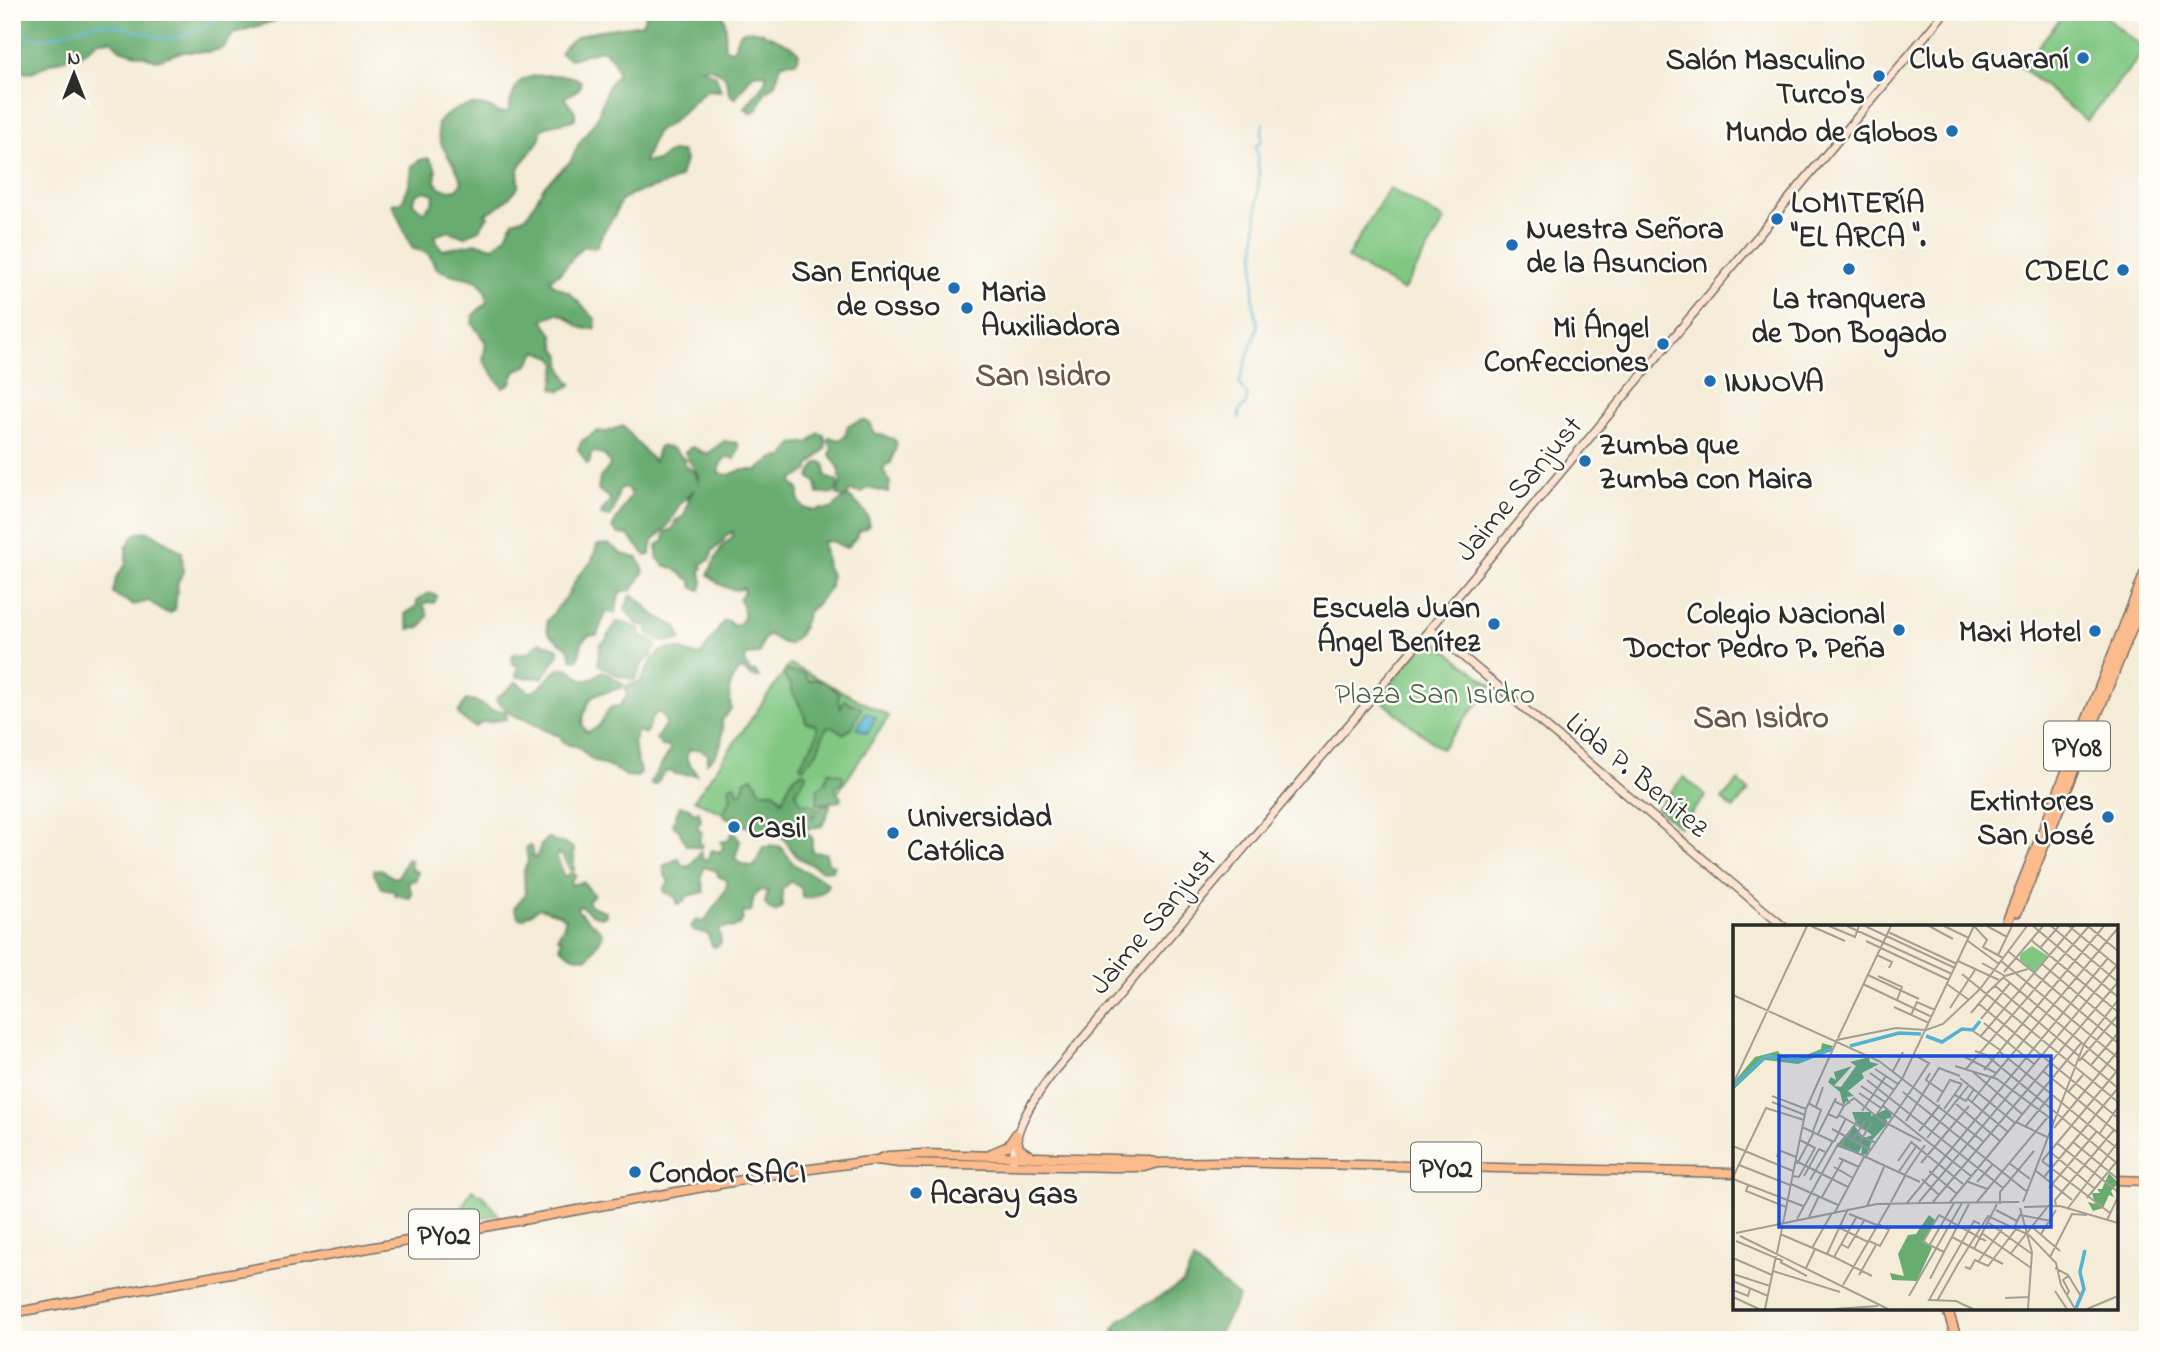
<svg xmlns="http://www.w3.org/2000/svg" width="2160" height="1352" font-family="'Indie Flower',sans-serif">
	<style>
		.green { fill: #80c782; stroke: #567956; stroke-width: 2 }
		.forest { fill: #68ac70; stroke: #4a6c4e; stroke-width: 2; fill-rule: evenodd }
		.water { fill: #53b2d2; stroke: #3f6e7e; stroke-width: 2 }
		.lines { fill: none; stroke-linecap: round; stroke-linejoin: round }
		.stream { stroke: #53b2d2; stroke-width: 2 }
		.secondary-casing { stroke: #726f68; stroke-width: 10 }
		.primary-casing { stroke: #726f68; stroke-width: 11 }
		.highway-casing { stroke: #726f68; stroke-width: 12 }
		.secondary { stroke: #fde4d1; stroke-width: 7 }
		.primary { stroke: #fbbb8d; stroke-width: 8 }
		.highway { stroke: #fbbb8d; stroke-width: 9 }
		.poi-dot { fill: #1f6fb2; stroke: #fdfcf7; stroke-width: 2.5 }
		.labels { text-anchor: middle; stroke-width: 5; stroke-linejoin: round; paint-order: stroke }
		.shield { fill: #fdfcf7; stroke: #6a6a68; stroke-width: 2 }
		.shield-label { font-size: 28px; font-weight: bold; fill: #2b2b2b }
		.poi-label { font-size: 30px; font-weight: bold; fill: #2b2b2b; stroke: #fdfcf7; text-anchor: end }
		.street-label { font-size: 30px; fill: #2b2b2b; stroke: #fdfcf7 }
		.park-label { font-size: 30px; fill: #496249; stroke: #fdfcf7 }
		.neighbourhood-label { font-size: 32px; font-weight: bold; fill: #6c5747; stroke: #fdfcf7 }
		.inset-river { fill: none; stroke: #53b2d2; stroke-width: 3.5 }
		.inset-road { fill: none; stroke: #a49f93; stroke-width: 2 }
		.view { fill: #1d4ed8; fill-opacity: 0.15; stroke: #1d4ed8; stroke-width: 3.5 }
		.inset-edge { fill: none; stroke: #2b2b2b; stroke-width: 3.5 }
	</style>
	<rect width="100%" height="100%" fill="#fdfcf7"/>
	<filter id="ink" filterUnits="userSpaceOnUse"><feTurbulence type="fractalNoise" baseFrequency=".0143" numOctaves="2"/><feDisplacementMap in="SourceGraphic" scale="14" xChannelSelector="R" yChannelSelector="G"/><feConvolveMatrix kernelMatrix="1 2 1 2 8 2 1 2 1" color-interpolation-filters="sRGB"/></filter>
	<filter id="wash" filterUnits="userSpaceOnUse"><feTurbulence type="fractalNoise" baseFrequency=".00686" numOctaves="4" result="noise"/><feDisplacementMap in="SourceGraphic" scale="28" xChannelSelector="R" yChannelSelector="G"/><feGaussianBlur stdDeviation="1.57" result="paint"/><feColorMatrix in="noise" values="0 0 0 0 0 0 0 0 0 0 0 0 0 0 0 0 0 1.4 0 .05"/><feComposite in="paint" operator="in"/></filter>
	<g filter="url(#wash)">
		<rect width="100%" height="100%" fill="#f5ecd8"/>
		<!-- green -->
		<path class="green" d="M 2066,12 L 2100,12 L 2145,50 L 2087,121 L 2021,67 Z
			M 1389,188 L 1445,220 L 1403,291 L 1347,258 Z
			M 1430,637 L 1492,686 L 1441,749 L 1378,698 Z
			M 790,664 L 889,716 L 819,821 L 775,794 L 733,818 L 694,800 Z
			M 1684,777 L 1706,796 L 1679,827 L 1657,808 Z
			M 1738,781 L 1749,791 L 1733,809 L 1722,799 Z
			M 472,1189 L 484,1197 L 499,1215 L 454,1222 Z"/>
		<!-- forest -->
		<path class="forest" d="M 12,12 L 141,12 C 153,23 167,18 180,12 L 285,12 L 274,21 L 234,33 L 224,47 L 220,49 L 208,52 L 181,52 L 157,60 L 120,49 L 111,40 L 99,41 L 80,55 L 54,62 L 29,73 L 12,71 Z
			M 653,12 L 721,12 C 728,23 726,35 724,47 L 731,50 L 735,47 C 737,18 766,34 781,41 C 789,45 794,45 799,54 L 796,62 L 782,63 L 775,84 L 765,92 L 758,108 L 751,114 L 745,108 L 765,82 L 766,73 L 753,74 L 735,99 L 729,93 L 725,76 L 709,67 L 702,68 L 716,76 L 721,91 L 706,90 L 670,124 L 656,132 L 644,162 L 658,161 C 666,153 671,151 682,152 L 685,160 L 680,177 C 662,190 635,189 623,199 C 617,204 618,212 613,218 C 605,230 602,232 597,247 L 582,247 L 560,273 L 550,279 L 554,285 L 570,293 L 595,319 L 596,328 L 587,329 L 579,327 L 565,316 L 557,313 L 543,320 L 553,335 L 556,348 L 561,355 C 560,368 564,374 572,384 L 561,391 L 553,388 L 557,364 L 552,357 L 537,351 L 527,366 C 517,368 513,373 511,383 L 503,388 L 483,360 L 486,343 L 472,323 L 474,314 L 487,302 C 486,269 456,283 437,268 C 433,265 432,258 428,254 C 424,251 416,250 412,248 L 392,204 L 402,202 L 410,183 L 412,166 L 420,160 L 428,158 C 436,165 437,170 435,181 L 440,188 L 449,190 L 457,189 L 462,182 C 456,161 435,147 438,123 C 454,105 479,98 499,113 L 508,112 C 511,103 513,87 521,81 C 532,73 570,73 581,81 L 579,89 L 564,98 L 575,111 L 575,119 C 562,124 553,122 541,130 L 540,139 L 518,169 L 519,186 C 509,199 500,207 485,214 L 488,216 L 479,230 L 464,237 L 449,231 L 434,236 L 442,250 L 477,243 L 494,247 L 506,236 L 513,221 L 527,216 L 545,185 L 571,161 L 578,145 L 597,118 L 608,86 L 618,73 L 612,58 L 603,50 C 591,51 582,57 570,59 L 560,53 C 576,26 615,30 642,24 L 646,14 ZM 425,191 L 434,194 L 433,202 L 427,208 L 427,211 L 423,212 L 412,202 L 417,194 Z
			M 864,420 L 871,424 L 874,433 L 894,439 L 897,443 L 891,463 L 887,464 L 883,471 L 890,482 L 888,493 L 868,488 L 861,493 L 850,491 L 845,497 L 848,496 C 858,505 870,512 869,526 L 858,532 L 858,536 L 846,548 L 832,541 L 823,542 L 827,567 L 831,575 L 830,587 L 817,604 L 808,612 L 800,634 L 789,644 L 783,643 L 769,635 L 763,640 L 759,654 L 746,655 L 745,664 L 750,671 L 756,672 L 759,677 L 752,677 L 742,669 L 736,672 L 729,690 L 731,709 L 722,720 C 723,736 723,752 707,762 L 708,754 L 699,749 L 690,750 C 680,761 695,766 697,775 L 675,774 L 670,771 L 664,773 L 655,785 L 651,785 L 651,781 L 670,751 L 669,747 L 662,746 L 656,739 L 666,723 L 661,713 L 657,713 C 648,719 651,727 645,734 L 638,731 L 633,743 L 640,772 L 638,777 L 626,776 L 619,771 L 592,760 L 577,746 L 569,745 L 562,741 L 561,736 C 548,733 539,726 526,720 C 521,717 515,718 510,713 C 505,708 504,706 498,703 L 496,699 L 516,682 L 530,692 C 544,690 548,672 562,668 C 574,665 577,682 588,680 C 592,679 599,673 603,671 L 623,684 L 622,688 L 594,695 C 587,703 584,713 582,724 L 586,732 C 604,728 600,718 611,707 L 619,706 L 627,696 L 625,686 L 640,682 C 652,662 656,641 685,651 C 691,653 694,656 701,655 L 724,621 L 728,621 L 733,626 L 737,625 C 749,618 743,608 739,599 L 744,592 L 743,588 C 731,593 717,584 708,574 L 721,548 L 733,536 L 733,532 L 726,535 L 722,543 L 712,551 L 711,559 L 701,564 L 703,568 L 700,570 L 703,582 L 701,590 L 693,588 L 691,580 C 684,578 682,574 676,570 C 667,564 666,570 657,557 L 657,545 L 664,541 L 665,532 L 673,529 L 675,521 L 683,517 L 686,511 L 689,498 L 694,490 L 680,504 L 667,527 L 653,541 L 650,555 L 646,556 L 628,535 L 619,534 L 612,528 L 631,494 L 626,488 L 621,488 C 615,497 617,508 610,517 L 601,515 L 602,511 L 610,501 L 609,497 L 598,490 L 600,478 L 610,466 C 608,456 600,450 591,453 L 590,462 L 587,464 L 578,449 L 582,441 L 597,431 L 606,432 L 623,426 L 654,462 L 658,448 L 661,446 L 673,449 L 685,460 L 685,464 L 694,472 L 699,483 C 700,472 688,463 685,452 L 692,447 L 707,454 L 724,441 L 737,443 L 739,447 L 735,459 L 728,457 C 722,459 718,467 719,473 L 729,475 L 741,470 L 757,470 L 774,458 L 783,457 L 793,444 L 810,442 L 819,433 L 824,435 L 826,448 L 809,466 L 809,470 L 793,480 L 792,484 L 799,489 L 799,501 L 804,508 L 816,511 L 819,509 C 839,511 832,505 844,498 L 837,495 L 842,479 L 839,476 L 839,468 L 830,455 L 832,447 L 827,441 L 830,437 L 838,440 L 845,437 L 848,425 Z
			M 821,462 L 825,464 L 826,477 L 838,482 L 837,490 L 834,493 L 818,494 L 816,482 L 809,477 L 817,463 Z
			M 144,531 L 152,533 L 182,552 L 183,574 L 178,581 L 175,609 L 170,613 L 162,611 L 149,601 L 134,605 L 113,594 L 116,578 L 126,564 L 126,548 L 135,534 Z
			M 609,544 L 622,554 L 638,558 L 644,571 L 632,590 C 613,591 620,601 615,613 L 606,612 L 597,635 L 589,635 C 576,646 584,649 577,660 L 572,660 L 569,649 L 548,633 L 547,621 L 567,596 L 578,576 L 592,561 L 597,545 Z
			M 429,593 L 437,596 L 434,603 L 429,602 L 423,604 L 428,616 L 421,627 L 409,629 L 405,614 L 416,607 L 418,599 Z
			M 633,595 C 642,601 645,607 651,612 C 659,619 669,622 677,627 L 681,640 L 662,642 L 648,633 L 646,626 L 638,625 L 625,609 L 630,597 Z
			M 616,622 L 625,623 L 641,630 L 641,635 L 655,643 L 656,647 L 650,658 L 643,663 L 635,680 L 619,676 L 598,664 L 600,644 L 606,640 Z
			M 540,642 L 557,648 L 559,652 L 558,656 L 542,678 L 516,677 L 518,666 L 513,664 L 512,656 L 516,653 L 529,653 L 536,644 Z
			M 787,671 L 804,674 L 809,681 C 822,677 829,685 839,693 L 838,701 L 841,708 L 844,700 L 862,708 C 855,719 855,728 843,734 L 833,726 L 826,728 L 817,752 L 803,768 L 800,766 C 806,751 819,741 817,725 L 806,722 C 805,715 796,696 791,691 L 791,683 L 787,682 L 784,675 Z
			M 466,700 L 473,700 L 492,710 L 505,711 L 507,715 L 506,719 C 497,719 491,723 482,722 L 476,727 C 472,726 460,718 458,713 Z
			M 829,771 L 842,775 L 843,783 L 836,786 L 835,790 L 841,797 L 840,801 L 817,804 L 818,788 L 825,783 Z
			M 803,772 L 807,774 L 796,792 L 801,803 L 805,804 L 809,803 L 816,808 L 811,815 L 812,818 L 822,806 L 826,804 L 830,807 L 822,826 L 807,829 L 805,832 L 812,837 L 812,852 L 826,853 L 828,863 L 834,865 L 832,870 L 823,871 L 797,857 L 778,831 L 774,830 L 759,835 L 753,829 L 724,816 L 723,812 L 731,797 L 729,789 L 731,785 L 735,784 L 738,792 L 742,792 L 745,780 L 753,777 L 761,791 L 774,791 L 782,801 C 788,789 790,776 803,772 Z
			M 680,806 L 689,808 L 694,813 L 699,811 L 701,820 L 697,828 L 702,832 L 699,842 L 703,845 L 701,848 L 686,845 L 679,830 L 672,825 Z
			M 734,833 L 740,841 L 735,858 L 741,864 L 754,867 L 763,847 L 779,846 C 787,851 787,858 794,864 C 804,873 819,875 828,884 C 825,893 810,901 802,897 L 801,888 L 791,881 L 782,890 L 782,907 L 776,912 L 770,910 L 765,903 L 768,891 L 760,890 L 754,896 L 751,912 L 743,913 C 744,929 733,928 721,928 L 719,931 L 721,943 L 715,947 L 712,946 L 708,934 L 693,930 L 691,927 L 696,920 L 705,921 C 711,909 729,892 727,880 L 718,876 L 717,871 L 704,867 L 701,877 L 704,892 L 687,896 L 684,902 L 677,904 L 676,897 L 664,892 L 664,888 L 669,882 L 665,875 L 663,866 L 679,858 L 681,864 L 689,867 L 700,852 L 702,852 L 702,859 L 707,860 L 712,850 L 720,852 L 723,847 L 721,842 L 729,840 L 731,834 Z
			M 547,838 L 551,838 L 554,842 L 567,844 L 574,849 L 574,870 L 570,870 L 562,855 L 556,854 C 556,860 562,865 562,874 L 565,877 L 572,872 L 576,875 L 571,881 L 571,885 L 583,882 L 594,895 L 588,901 L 590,905 L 606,912 L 606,916 C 596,919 588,912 581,906 L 577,907 L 578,911 L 601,931 L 603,935 L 589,957 C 577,960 568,954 560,946 L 562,939 L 558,938 C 559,931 566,926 565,919 L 559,914 L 539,908 L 523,919 L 519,918 L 514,908 L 525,895 L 524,871 L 528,861 L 526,848 L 530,845 L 532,848 L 533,857 L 536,858 L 541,845 Z
			M 407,859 L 411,860 L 411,869 L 418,872 L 416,880 L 408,882 L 412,894 L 410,898 L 395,895 L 394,891 L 382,888 L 374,874 L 374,870 L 379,869 L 393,877 L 398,877 Z
			M 1193,1261 L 1239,1297 L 1215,1340 L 1108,1340 L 1120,1320 L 1183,1283 Z"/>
		<!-- water -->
		<path class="water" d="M 866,712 L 876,718 L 867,733 L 857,728 Z"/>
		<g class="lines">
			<!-- stream -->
			<path class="stream" d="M 12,31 C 23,34 32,38 44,38 C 66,36 79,22 106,24 C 130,26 159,42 180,37 C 197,33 213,20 228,12
				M 1239,419 L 1239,411 L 1245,405 L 1248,396 L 1239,383 L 1258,325 L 1253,300 L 1259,173 L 1256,145 L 1261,142 L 1263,123"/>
		</g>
	</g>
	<g filter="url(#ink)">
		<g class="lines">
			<defs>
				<path id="secondary" d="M 1430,629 L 1784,927
					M 1013,1161 C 1014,1128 1031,1103 1050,1077 L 1430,629 L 1945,12"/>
				<path id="primary" d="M 1016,1134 L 1019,1148 L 1031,1156
					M 992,1153 L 1008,1146 L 1016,1134
					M 877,1160 L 899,1163 L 1115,1167 L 1145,1167 L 1158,1163 L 1221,1162 L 1735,1173
					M 2116,1180 L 2148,1181
					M 12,1313 L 781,1173 L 877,1160 L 888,1156 L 923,1154 L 1116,1159 L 1144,1160 L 1158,1163"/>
				<path id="highway" d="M 2017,912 L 2148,588
					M 2005,927 L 2148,566
					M 1947,1308 L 1957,1340"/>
			</defs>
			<!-- secondary casing -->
			<use href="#secondary" class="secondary-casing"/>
			<!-- primary casing -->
			<use href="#primary" class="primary-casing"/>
			<!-- highway casing -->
			<use href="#highway" class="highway-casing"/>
			<!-- secondary -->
			<use href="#secondary" class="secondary"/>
			<!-- primary -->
			<use href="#primary" class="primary"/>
			<!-- highway -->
			<use href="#highway" class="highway"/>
		</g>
	</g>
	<!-- markers -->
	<g class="poi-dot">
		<circle cx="2083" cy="58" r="7"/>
		<circle cx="1879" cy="76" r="7"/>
		<circle cx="1952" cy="131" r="7"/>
		<circle cx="1777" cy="219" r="7"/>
		<circle cx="1512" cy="245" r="7"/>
		<circle cx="1849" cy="269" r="7"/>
		<circle cx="2123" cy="270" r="7"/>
		<circle cx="954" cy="288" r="7"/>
		<circle cx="967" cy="308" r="7"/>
		<circle cx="1663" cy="344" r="7"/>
		<circle cx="1710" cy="381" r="7"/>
		<circle cx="1585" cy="461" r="7"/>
		<circle cx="1494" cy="624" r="7"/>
		<circle cx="1899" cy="630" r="7"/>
		<circle cx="2095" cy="631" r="7"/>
		<circle cx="2108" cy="817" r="7"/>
		<circle cx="734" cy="827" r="7"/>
		<circle cx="893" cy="833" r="7"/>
		<circle cx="635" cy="1172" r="7"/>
		<circle cx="916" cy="1193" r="7"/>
	</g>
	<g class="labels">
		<!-- shield labels -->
		<g class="shield">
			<rect x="2044" y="721.5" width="66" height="49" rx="5"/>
			<rect x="1411" y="1142.5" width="70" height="49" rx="5"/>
			<rect x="409" y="1209.5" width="70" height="49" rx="5"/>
		</g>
		<g class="shield-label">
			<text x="2077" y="756">PY08</text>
			<text x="1446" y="1177">PY02</text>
			<text x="444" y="1244">PY02</text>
		</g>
		<!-- poi labels -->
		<g class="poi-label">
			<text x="2069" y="68">Club Guaraní</text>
			<text x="1865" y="69">Salón Masculino<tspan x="1865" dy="34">Turco's</tspan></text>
			<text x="1938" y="141">Mundo de Globos</text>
			<text x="1791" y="212" text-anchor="start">LOMITERÍA<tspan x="1791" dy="34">"EL ARCA ".</tspan></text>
			<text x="1526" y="238" text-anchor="start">Nuestra Señora<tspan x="1526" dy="34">de la Asuncion</tspan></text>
			<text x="2109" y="280">CDELC</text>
			<text x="940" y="281">San Enrique<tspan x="940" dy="34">de Osso</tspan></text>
			<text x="981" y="301" text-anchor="start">Maria<tspan x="981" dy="34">Auxiliadora</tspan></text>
			<text x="1849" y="308" text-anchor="middle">La tranquera<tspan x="1849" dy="34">de Don Bogado</tspan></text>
			<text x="1649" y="337">Mi Ángel<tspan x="1649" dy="34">Confecciones</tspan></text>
			<text x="1724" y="391" text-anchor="start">INNOVA</text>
			<text x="1599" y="454" text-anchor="start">Zumba que<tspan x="1599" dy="34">Zumba con Maira</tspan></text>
			<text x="1480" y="617">Escuela Juan<tspan x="1480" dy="34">Ángel Benítez</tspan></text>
			<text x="1885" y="623">Colegio Nacional<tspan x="1885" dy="34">Doctor Pedro P. Peña</tspan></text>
			<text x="2081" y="641">Maxi Hotel</text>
			<text x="2094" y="810">Extintores<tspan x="2094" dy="34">San José</tspan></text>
			<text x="907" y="826" text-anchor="start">Universidad<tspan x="907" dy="34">Católica</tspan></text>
			<text x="748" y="837" text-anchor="start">Casil</text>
			<text x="649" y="1182" text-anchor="start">Condor SACI</text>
			<text x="930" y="1203" text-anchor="start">Acaray Gas</text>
		</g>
		<!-- street labels -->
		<g class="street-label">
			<text transform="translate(1518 488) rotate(-50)" y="10">Jaime Sanjust</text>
			<text transform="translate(1638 774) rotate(40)" y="10">Lida P. Benítez</text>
			<text transform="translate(1152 921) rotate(-50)" y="10">Jaime Sanjust</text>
		</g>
		<!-- park labels -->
		<g class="park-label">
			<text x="1435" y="703">Plaza San Isidro</text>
		</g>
		<!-- neighbourhood labels -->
		<g class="neighbourhood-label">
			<text x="1043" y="385">San Isidro</text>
			<text x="1761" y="727">San Isidro</text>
		</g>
	</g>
	<!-- overview -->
	<g transform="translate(1733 925)">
		<rect width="385" height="385" fill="#f5ecd8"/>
		<path d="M 299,21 L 315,31 L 301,47 L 287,35 L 287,29 Z" fill="#80c782"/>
		<path d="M 89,118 L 100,121 L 98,125 L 65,139 L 32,135 L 0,165 L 0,158 L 22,132 L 45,126 L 49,133 L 66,133 L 88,124 ZM 136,132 L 137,137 L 146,139 L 129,148 L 131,153 L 115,166 L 121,171 L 114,172 L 118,180 L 114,176 L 110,180 L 107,167 L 95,157 L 98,152 L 103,155 L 101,147 L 119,141 L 101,161 L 108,162 L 123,141 L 117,137 ZM 154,184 L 159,187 L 158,193 L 153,194 L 155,198 L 140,214 L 134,229 L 128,230 L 129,221 L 125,229 L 103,221 L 121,200 L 131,213 L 139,210 L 123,198 L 119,187 L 138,187 L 138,191 ZM 376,248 L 385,258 L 378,266 L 381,272 L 376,270 L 370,283 L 360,286 L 355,277 L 362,279 L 359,268 L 367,268 L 364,264 L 369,264 ZM 196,290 L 202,295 L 191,315 L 199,323 L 184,356 L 159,355 L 157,348 L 171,351 L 165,329 L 175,310 L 183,309 Z" fill="#68ac70"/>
		<path class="inset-river" d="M 193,111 L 209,117 L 229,104 L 240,105 L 247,96M 117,121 L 166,108 L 188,109M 0,161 L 33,131 L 68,136 L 99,124M 343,383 L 351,364 L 347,347 L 352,325"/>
		<path class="inset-road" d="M 78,1 L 112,16M 96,1 L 122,12 L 126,1M 114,1 L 219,49M 132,1 L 222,43M 196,1 L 220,14M 211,1 L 236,13M 241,1 L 254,15 L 250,22 L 270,33M 254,1 L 274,12M 300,1 L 385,72M 336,1 L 384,41M 356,2 L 385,26M 155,7 L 224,39M 298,15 L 385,87M 133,16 L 216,55M 235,16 L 266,39M 307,23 L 326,1M 275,26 L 385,118M 144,30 L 159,37 L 156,43M 265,30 L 279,1M 225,36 L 266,55M 268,36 L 385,133M 249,38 L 272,51M 309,39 L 385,103M 271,47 L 310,1M 229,49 L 385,177M 135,50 L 186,74M 145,51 L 169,62 L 164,75M 270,52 L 385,148M 130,59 L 199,92M 214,59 L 236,75M 261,60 L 346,131M 253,69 L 272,51 L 295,44M 0,70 L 146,136 L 251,217M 246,79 L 385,193M 161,82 L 196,98M 217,83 L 242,45M 238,88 L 254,69M 178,90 L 184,77 L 202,85M 248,94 L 277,58M 251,98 L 301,139M 240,106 L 267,125M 248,111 L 341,1M 105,113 L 158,1M 242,126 L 253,130 L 385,239M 266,126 L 385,224M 181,130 L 196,138 L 181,161M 232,132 L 263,148M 349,133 L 385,163M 346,136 L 385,90M 358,140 L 385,108M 222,141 L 264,154 L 321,196M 142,144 L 165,159M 233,144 L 356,1M 251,145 L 371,1M 160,146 L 170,127M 310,146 L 385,208M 240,147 L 289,189M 137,148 L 161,165M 197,148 L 193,155 L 210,167M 260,152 L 385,3M 227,153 L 282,198M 134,155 L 270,263M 0,159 L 74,1M 128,161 L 152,177M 170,167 L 293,266M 335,167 L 350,150M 126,168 L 148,183M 222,170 L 233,176 L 241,164M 39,171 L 73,184M 235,174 L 275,207M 101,176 L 111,181 L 121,173 L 149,196 L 188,216M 39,177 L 72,190M 204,177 L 217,155 L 229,159M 239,177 L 259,151M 75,178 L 88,185 L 80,206M 223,179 L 267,216M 150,181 L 238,251M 83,182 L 90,162M 211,184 L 229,159M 129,186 L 153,151M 95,189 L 104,193 L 111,181M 144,189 L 170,152 L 241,1M 106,190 L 134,206M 173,196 L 206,143 L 227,151M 283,197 L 314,212M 69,202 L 101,217M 292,202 L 319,169M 321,203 L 385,126M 99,204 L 138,225M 186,206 L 207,180M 367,208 L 385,182M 85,209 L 103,173M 124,209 L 143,218M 194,213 L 236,160M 120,215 L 132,196M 101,217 L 113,193M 178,217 L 230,259M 340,217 L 385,254M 126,218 L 139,197M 324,218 L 385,267M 108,220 L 126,193M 0,221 L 60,246M 316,226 L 361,263M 44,232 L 46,225 L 63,232M 106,233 L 126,242M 132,233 L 181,161M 63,236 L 115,262M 165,236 L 179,216M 309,236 L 384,146M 309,236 L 377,288M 188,238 L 236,181M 276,238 L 297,254M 64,239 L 81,207M 6,240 L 57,260M 101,242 L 120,253M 302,245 L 339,275M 196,246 L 223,268M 165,248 L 184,220M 59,251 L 66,252 L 82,223 L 67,215M 71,251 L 86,224 L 92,227M 171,251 L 192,220M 0,252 L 33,183 L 71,195M 311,252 L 385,163M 0,254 L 70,281M 189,254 L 206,270M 77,255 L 100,216M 233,256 L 254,264M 244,257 L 260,239M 58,259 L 105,280M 15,260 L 13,266 L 53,282M 316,263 L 364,206M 89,272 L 110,235M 354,273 L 384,236M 158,277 L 172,251M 186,277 L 385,39M 200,277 L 385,57 L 318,1M 217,277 L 349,117M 290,277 L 351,119 L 385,75M 174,278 L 375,33M 190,278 L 286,277M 243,278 L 314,193M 267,279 L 267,267 L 301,226M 134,281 L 151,242M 323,281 L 322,275 L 381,205M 291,282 L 327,281 L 385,298M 287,283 L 299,327 L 295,384M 335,283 L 385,217M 263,285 L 284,296M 102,287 L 131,232M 116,289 L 144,300M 124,291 L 101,332 L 139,351M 76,292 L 86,271M 64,294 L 105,219 L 187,257M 374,295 L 385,272M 256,298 L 299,329M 299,302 L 327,326M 107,303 L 135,317M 281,303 L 287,290 L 318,296M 3,308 L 144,279 L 192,278M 47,309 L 101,332M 250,309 L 298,343M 308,309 L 323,285M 7,311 L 155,384M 219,312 L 270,339M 3,316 L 50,336M 136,316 L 147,321 L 156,305 L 145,299M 108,319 L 115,323 L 132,294M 196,321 L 221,278M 79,323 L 99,288M 241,324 L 264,279M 211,327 L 190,317 L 206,290 L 253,316M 44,328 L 73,184 L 104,115 L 163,103 L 193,105 L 210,99 L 247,64 L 294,1M 278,328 L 316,280M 94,329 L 115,284M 317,332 L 339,289 L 354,290M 0,333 L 39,350M 47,337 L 74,351M 245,337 L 269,304M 225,339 L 255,291 L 296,310 L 323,338 L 328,360 L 342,384M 232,342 L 237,344 L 242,335 L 255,341 L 283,304M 73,343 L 82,324M 322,343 L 335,350 L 349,373M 40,346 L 107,367M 0,349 L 37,361M 126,350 L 143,320M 197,354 L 236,279M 0,356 L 35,371M 110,360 L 157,279M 0,365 L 15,371 L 17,364M 322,366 L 334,384M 334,370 L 336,366 L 330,355 L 335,351M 176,371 L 229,278M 0,372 L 26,384M 272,373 L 296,372M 204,376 L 225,339M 32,384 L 43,331M 101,384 L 145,381M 240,384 L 223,376 L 196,375 L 241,296 L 247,299M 354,384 L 385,371"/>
		<path class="view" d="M 46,131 L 318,131 L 318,302 L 46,302 Z"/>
		<rect width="385" height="385" class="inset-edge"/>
	</g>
	<!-- margin -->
	<rect width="2160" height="1352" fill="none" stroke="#fdfcf7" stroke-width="42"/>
	<!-- north arrow -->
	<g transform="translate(74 74)" stroke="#fdfcf7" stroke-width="5" paint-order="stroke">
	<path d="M0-5L12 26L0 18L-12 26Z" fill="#2b2b2b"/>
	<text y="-10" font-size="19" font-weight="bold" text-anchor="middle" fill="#2b2b2b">N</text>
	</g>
</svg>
